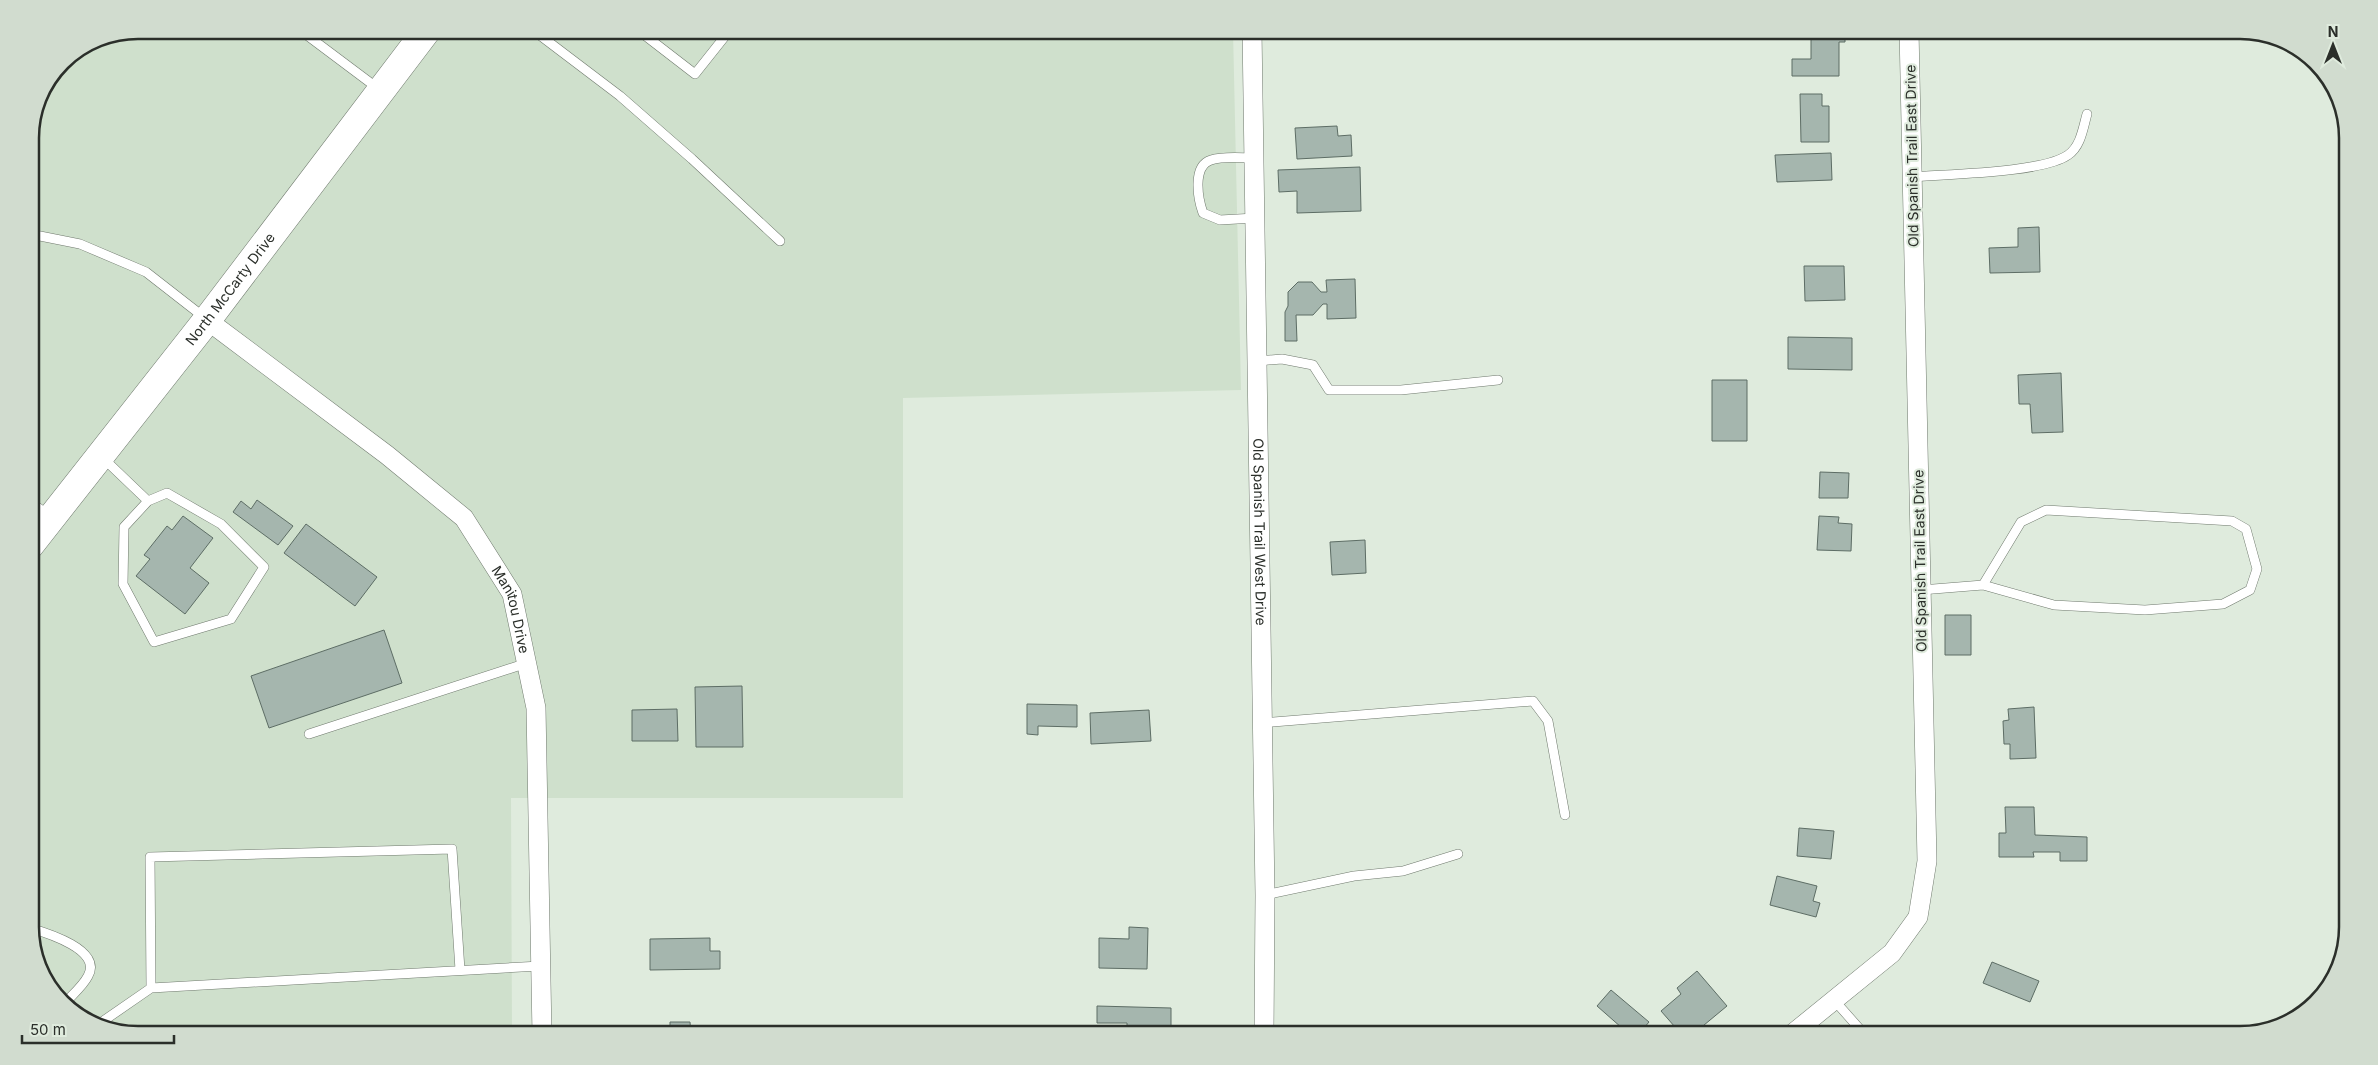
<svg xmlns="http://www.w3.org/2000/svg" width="2378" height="1065" font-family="Inter,sans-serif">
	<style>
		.built { fill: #cfe0cc }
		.building { fill: #a5b6ae; stroke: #5d6d65 }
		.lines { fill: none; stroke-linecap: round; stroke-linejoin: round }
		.service-casing { stroke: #6f796d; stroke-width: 10 }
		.minor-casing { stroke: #6f796d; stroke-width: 20 }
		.primary-casing { stroke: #6f796d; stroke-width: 29 }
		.service { stroke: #fff; stroke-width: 9 }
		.minor { stroke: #fff; stroke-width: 19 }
		.primary { stroke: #fff; stroke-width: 28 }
		.labels { text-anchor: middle; stroke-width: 4; stroke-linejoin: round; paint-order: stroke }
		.street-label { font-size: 14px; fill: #2b2f2a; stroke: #dfebdd }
		.rim { fill: none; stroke: #2b2f2a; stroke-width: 2.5 }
	</style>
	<rect width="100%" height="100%" fill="#dfebdd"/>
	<!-- built -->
	<path class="built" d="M 138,30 L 1233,30 L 1241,390 L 903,398 L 903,798 L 511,798 L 512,1035 L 138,1035 L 96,1027 L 52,993 L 30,935 L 30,131 L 38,96 L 62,61 L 97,38 Z"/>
	<!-- building -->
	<path class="building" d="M 1845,30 L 1845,42 L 1839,42 L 1839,76 L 1792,76 L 1792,59 L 1811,59 L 1811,31 Z
		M 1800,94 L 1822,94 L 1822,106 L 1829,106 L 1829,142 L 1801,142 Z
		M 1337,126 L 1338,136 L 1351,135 L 1352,156 L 1297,159 L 1295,128 Z
		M 1831,153 L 1832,180 L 1777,182 L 1775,155 Z
		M 1360,167 L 1361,211 L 1297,213 L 1297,191 L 1279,192 L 1278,170 Z
		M 2039,227 L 2040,272 L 1990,273 L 1989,248 L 2018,247 L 2018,228 Z
		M 1804,266 L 1844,266 L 1845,300 L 1805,301 Z
		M 1355,279 L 1356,318 L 1327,319 L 1327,304 L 1323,304 L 1313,315 L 1296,315 L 1297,341 L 1285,341 L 1285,312 L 1288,306 L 1288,292 L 1298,282 L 1312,282 L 1321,292 L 1327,292 L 1326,280 Z
		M 1788,337 L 1852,338 L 1852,370 L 1788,369 Z
		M 2061,373 L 2063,432 L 2032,433 L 2030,404 L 2019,404 L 2018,375 Z
		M 1712,380 L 1747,380 L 1747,441 L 1712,441 Z
		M 1820,472 L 1849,473 L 1848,498 L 1819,498 Z
		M 257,500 L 293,526 L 278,545 L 233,512 L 241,501 L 251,509 Z
		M 183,516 L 213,538 L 190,568 L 209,583 L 185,614 L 136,576 L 150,559 L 144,555 L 167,526 L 172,530 Z
		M 1819,516 L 1839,517 L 1838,523 L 1852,524 L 1851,551 L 1817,550 Z
		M 306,524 L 377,577 L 355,606 L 284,553 Z
		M 1365,540 L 1366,573 L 1332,575 L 1330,542 Z
		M 1945,615 L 1971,615 L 1971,655 L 1945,655 Z
		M 384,630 L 402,683 L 269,728 L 251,676 Z
		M 742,686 L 743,747 L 696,747 L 695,687 Z
		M 1027,704 L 1077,705 L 1077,727 L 1038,726 L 1038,735 L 1027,734 Z
		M 2034,707 L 2036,758 L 2010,759 L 2010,744 L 2004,744 L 2003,721 L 2009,720 L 2008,709 Z
		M 677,709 L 678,741 L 632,741 L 632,710 Z
		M 1149,710 L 1151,741 L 1091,744 L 1090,713 Z
		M 2005,807 L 2034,807 L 2035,835 L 2087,837 L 2087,861 L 2060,861 L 2060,852 L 2033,852 L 2034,857 L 1999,857 L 1999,833 L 2006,833 Z
		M 1799,828 L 1834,831 L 1831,859 L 1797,856 Z
		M 1777,876 L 1817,886 L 1813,901 L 1820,903 L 1816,917 L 1770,905 Z
		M 1129,927 L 1148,928 L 1147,969 L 1099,968 L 1099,938 L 1129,939 Z
		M 710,938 L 710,951 L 720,951 L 720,969 L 650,970 L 650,939 Z
		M 1992,962 L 2039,981 L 2030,1002 L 1983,983 Z
		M 1697,971 L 1727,1006 L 1692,1035 L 1682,1035 L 1661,1011 L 1681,994 L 1677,988 Z
		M 1611,990 L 1649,1022 L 1638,1035 L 1630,1035 L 1597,1006 Z
		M 1097,1006 L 1171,1008 L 1171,1030 L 1163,1030 L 1163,1035 L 1127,1035 L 1127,1023 L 1097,1023 Z
		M 670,1022 L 690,1022 L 691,1035 L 670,1035 Z"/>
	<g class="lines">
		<defs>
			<path id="service" d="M 300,30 L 380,90
				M 533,30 L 620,96 L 692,159 L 780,241
				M 638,30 L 695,74 L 730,30
				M 1254,158 C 1241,158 1223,156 1211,160 C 1192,166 1198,199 1203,213 L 1220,220 L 1255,218
				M 1912,177 C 1947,174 2042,173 2068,155 C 2081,146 2083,128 2087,114
				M 30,234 L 80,244 L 146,272 L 205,318
				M 1257,361 L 1282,359 L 1313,365 L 1329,390 L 1401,390 L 1498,380
				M 103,458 L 148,501 L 124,527 L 123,584 L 154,642 L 231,619 L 264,567 L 221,524 L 167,493 L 148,501
				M 1921,590 L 1983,585 L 2021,522 L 2046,510 L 2232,521 L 2246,529 L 2257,569 L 2250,590 L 2223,604 L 2145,610 L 2054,605 L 1983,585
				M 1262,723 L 1533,701 L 1548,721 L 1565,815
				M 309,734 L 527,663
				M 1265,895 L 1354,876 L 1403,871 L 1458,854
				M 30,928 C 47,933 103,950 88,976 C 83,986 72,995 65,1003
				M 151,988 L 150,857 L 452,849 L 460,970
				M 1834,1000 L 1865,1035
				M 96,1026 L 151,988 L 540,966"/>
			<g id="minor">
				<path id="s1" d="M 1252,30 L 1265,895 L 1264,1035"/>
				<path id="s2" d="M 207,320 L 387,455 L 464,518 L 512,594 L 536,708 L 542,1035"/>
				<path d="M 30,508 L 48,521"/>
				<path d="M 1791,1035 L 1892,953 L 1918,917 L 1927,861 L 1909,30"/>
			</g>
			<g id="primary">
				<path id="s3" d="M 30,545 L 207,320 L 427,30"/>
			</g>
		</defs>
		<!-- service casing -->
		<use href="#service" class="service-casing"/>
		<!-- minor casing -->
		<use href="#minor" class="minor-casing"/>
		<!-- primary casing -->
		<use href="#primary" class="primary-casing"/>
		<!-- service -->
		<use href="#service" class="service"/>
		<!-- minor -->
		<use href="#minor" class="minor"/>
		<!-- primary -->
		<use href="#primary" class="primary"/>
	</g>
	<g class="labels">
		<!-- street labels -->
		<g class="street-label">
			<text transform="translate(1912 156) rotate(-91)" y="5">Old Spanish Trail East Drive</text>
			<text dy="5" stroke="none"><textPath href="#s3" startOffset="325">North McCarty Drive</textPath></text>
			<text dy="5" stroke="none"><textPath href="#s1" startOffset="502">Old Spanish Trail West Drive</textPath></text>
			<text transform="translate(1920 561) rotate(-91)" y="5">Old Spanish Trail East Drive</text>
			<text dy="5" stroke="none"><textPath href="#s2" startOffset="429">Manitou Drive</textPath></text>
		</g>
	</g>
	<!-- crop -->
	<path d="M0 0H2378V1065H0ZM138 39H2240A99 99 0 0 1 2339 138V927A99 99 0 0 1 2240 1026H138A99 99 0 0 1 39 927V138A99 99 0 0 1 138 39Z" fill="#d1dccf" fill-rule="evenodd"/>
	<path class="rim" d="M138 39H2240A99 99 0 0 1 2339 138V927A99 99 0 0 1 2240 1026H138A99 99 0 0 1 39 927V138A99 99 0 0 1 138 39Z"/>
	<!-- north arrow -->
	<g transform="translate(2333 45)" stroke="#dfebdd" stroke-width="4" paint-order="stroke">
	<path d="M0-4L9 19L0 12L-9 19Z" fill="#2b2f2a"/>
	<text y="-8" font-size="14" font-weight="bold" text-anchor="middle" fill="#2b2f2a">N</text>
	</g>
	<!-- scale -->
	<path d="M22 1035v8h152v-8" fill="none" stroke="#2b2f2a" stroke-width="2.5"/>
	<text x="30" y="1035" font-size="15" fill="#2b2f2a" stroke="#dfebdd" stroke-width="4" paint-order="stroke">50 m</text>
</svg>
